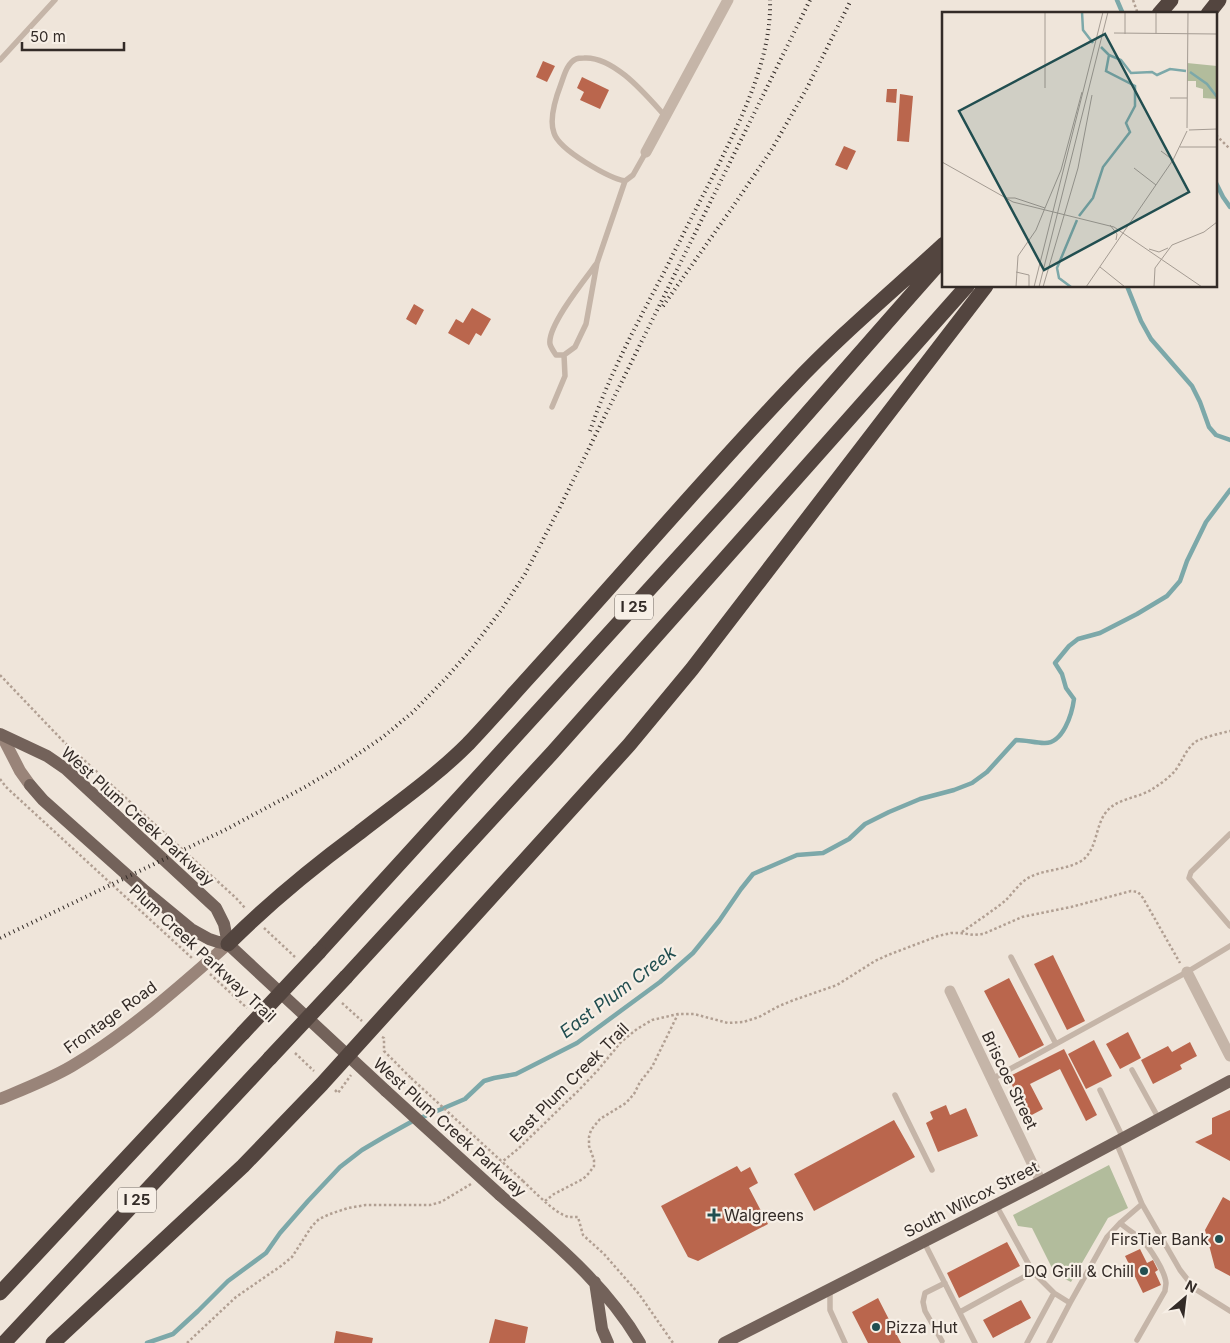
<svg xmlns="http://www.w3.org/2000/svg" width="1230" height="1343" font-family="Inter,sans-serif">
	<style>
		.green { fill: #b2bc9c }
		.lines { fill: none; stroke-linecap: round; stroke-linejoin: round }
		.stream { stroke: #7ca8a9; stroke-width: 4.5 }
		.building { fill: #ba664d }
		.path { stroke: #b19f92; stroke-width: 2.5; stroke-dasharray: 2.5 2.5; stroke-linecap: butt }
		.service { stroke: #c5b5a8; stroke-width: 5.5 }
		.minor { stroke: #c5b5a8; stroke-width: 11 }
		.secondary { stroke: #998479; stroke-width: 12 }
		.primary { stroke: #73625a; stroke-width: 12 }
		.motorway { stroke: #53453f; stroke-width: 15 }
		.rail { stroke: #332b27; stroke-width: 4; stroke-dasharray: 1 4; stroke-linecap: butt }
		.path-bridge { stroke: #b19f92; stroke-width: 2.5; stroke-dasharray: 2.5 2.5; stroke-linecap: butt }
		.primary-bridge { stroke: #73625a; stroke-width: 12 }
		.motorway-bridge { stroke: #53453f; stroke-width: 15 }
		.poi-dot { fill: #214e50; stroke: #f7efe6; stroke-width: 2 }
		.labels { text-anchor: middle; stroke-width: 4.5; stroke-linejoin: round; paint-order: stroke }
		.shield { fill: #f7efe6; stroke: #6e6660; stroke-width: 1 }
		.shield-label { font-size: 15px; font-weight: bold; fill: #332b27 }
		.street-label { font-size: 16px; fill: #332b27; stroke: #f7efe6 }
		.poi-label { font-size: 16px; fill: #332b27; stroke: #f7efe6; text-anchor: start }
		.water-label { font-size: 18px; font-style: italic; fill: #214e50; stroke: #f7efe6 }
		.inset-river { fill: none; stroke: #7ca8a9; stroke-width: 2.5 }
		.inset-road { fill: none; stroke: #a49b92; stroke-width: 1 }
		.view { fill: #214e50; fill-opacity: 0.15; stroke: #214e50; stroke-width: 2.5 }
		.inset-edge { fill: none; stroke: #332b27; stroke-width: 2.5 }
	</style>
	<rect width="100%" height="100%" fill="#efe5da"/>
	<!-- green -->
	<path class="green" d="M 1109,1165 L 1128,1208 L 1108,1218 L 1071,1282 L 1055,1274 L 1032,1228 L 1018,1226 L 1013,1215 Z"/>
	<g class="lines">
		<!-- stream -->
		<path class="stream" d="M 1117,0 L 1123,14
			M 1216,183 L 1223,197 L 1230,207
			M 1127,286 L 1141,321 L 1151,339 L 1192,386 L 1200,402 L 1209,427 L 1216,435 L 1230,440
			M 147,1343 L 173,1334 L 198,1311 L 228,1281 L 266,1253 L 280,1233 L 308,1201 L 340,1167 L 362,1150 L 384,1137 L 411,1122 L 465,1099 L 484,1081 L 494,1078 L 516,1074 L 577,1043 L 660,982 L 693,953 L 719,921 L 741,889 L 753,874 L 797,855 L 823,853 L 849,839 L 865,824 L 889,812 L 920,799 L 954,790 L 972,783 L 987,772 L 1016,740 C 1026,740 1035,743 1044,743 C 1063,744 1072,714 1074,699 L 1066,688 L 1062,674 L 1055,663 L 1069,646 L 1078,639 L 1100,633 L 1137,614 L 1167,596 L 1180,581 L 1187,561 L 1206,522 L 1230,490"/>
	</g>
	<!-- building -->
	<path class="building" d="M 543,61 L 555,66 L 547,82 L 536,77 Z
		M 582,77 L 609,90 L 600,109 L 580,100 L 584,92 L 577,88 Z
		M 887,89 L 897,89 L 896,103 L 886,102 Z
		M 900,94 L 913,96 L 909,142 L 897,141 Z
		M 844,146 L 856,151 L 847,170 L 835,165 Z
		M 414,304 L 424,310 L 416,325 L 406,319 Z
		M 472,308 L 491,319 L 481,336 L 476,333 L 469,345 L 448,333 L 456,319 L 463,323 Z
		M 1053,955 L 1085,1021 L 1067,1030 L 1034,964 Z
		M 1009,978 L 1044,1045 L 1019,1058 L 984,991 Z
		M 1128,1032 L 1141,1058 L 1120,1069 L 1106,1044 Z
		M 1094,1040 L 1112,1076 L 1086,1089 L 1068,1054 Z
		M 1190,1042 L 1197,1056 L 1180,1065 L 1182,1069 L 1153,1084 L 1141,1060 L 1168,1046 L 1172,1052 Z
		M 1064,1049 L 1097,1115 L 1086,1121 L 1060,1069 L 1030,1084 L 1043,1109 L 1028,1117 L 1008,1077 Z
		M 946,1105 L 950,1115 L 966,1108 L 978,1136 L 938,1152 L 926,1123 L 933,1119 L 930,1112 Z
		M 1230,1110 L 1230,1161 L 1195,1142 L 1212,1134 L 1212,1118 Z
		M 894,1120 L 915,1157 L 814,1211 L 794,1174 Z
		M 737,1166 L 741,1172 L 750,1167 L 758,1183 L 749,1188 L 768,1224 L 698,1261 L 688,1257 L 661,1206 Z
		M 1223,1197 L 1230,1201 L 1230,1276 L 1215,1268 L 1205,1230 Z
		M 1007,1242 L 1020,1266 L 959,1298 L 947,1273 Z
		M 1140,1249 L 1147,1263 L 1153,1260 L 1158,1270 L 1155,1272 L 1161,1285 L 1143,1293 L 1125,1256 Z
		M 878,1298 L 901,1343 L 868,1343 L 852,1312 Z
		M 1021,1300 L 1031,1318 L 993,1338 L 983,1320 Z
		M 495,1319 L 528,1327 L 525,1343 L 489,1343 Z
		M 336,1331 L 373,1338 L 372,1343 L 334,1343 Z"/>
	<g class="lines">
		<!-- path -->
		<path class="path" d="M 1133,0 L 1138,14
			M 1216,135 L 1230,149
			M 0,675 L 63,741 L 236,898 L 245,908
			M 0,779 L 6,787 L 193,959
			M 264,928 L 295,957
			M 962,932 C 976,922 991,912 1005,901 C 1013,893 1020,882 1030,877 C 1045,869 1070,870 1084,859 C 1098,846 1095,825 1107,811 C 1117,799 1137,798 1151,790 C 1160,784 1171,777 1177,768 C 1183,759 1186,750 1194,743 C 1199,738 1222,733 1230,731
			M 210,974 L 247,1008
			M 342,1003 L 362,1021
			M 382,1037 L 384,1038 L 384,1051 L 411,1078
			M 295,1053 L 314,1071
			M 335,1090 L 338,1093 L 351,1075
			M 492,1170 L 518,1149 L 579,1090 L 598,1070 L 621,1042 L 637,1029 L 652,1020 L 678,1014 L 694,1014 L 728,1023 L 743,1022 L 759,1017 L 779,1006 L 794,1000 L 837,985 L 875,961 L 888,955 L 938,936 L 951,933 L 960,933 L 974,935 L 983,934 L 1022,917 L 1071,907 L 1131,891 L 1138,892 L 1143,898 L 1180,963
			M 523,1181 C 534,1191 555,1214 569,1217 C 572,1217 575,1217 578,1217 L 583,1235 L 604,1254 L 639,1294 L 673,1343
			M 545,1201 L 554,1194 L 583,1179 L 589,1173 L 594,1166 L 594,1160 L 589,1146 L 589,1137 L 591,1130 L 600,1119 L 626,1103 L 634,1094 L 640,1082 L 652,1067 L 678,1014
			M 187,1343 L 236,1297 L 281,1266 L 292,1257 L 312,1226 L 319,1219 L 330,1214 L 348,1208 L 366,1205 L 430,1205 L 441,1202 L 471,1184"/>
		<!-- service -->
		<path class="service" d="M 0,60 L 55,0
			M 646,152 L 633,175 L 625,181 C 609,178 559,150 554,133 C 549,120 556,97 561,84 C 564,76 567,63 576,59 C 578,58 582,58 584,58 C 614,56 646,95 665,116
			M 597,263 C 586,278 547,326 550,344 C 551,348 554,352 556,355 L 564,355 L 575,347 L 586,324 L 597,263 L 625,181
			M 552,407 L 565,376 L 564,355
			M 1230,834 L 1191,872 L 1189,878 L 1230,926
			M 1011,957 L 1056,1044
			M 1132,1070 L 1159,1119
			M 992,1079 L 1187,972 L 1230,946
			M 1100,1090 L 1123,1138
			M 895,1095 L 932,1170
			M 1116,1142 L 1142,1204 L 1180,1270 L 1195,1289 L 1230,1311
			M 996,1205 L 1033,1272 L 1054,1293 L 1070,1303
			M 1120,1223 C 1127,1229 1135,1234 1142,1240 C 1150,1248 1165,1271 1166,1283 C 1166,1285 1165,1289 1165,1291 L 1137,1340
			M 924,1242 L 975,1343
			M 830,1289 L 830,1310 L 845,1343
			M 960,1312 L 1033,1272
			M 942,1341 L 925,1311 L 923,1302 L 925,1293 L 945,1283
			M 1027,1343 L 1054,1293
			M 1049,1343 L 1070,1303 L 1107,1237 L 1120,1223 L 1142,1204"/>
		<!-- minor -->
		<path class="minor" d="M 646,152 L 728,0
			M 1187,972 L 1230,1056
			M 950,991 L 1041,1182"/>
		<!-- secondary -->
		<path class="secondary" d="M 2,736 L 20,771 L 30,785
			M 0,1099 C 24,1089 50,1079 72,1066 C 129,1032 179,987 228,944"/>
		<!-- primary -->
		<path class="primary" d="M 0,734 L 47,756 L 66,769 L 216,908 L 224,924 L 228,944 L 386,1091
			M 30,785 L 43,800 L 145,891 L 191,929 L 209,939 L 218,942 L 228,944
			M 500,1195 C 551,1240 605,1283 640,1343
			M 595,1282 L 602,1329 L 608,1343
			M 724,1343 L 1041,1182 L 1230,1081"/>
		<!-- motorway -->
		<path class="motorway" d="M 1159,14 L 1171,0
			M 1208,14 L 1219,0
			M 228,944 C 269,903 313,867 359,833 C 396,804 435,777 468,744 C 489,722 509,699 529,677 C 618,580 702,480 793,385 C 840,335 893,291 944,244
			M 319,952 C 458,799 598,647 736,494 C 806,416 874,336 944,258
			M 346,977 L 553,752 L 967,286
			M 0,1293 L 243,1033
			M 4,1343 L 270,1058
			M 53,1343 L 243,1166 L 322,1084 L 629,745 L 692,669 L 986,286"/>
		<!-- rail -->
		<path class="rail" d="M 663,306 L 732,208 L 772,149 L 807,88 L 851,0
			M 590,431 C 608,378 634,329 660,280 C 677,247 693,214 710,182 C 737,127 772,62 770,0
			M 0,938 L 225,830 L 305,787 L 342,765 L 383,737 L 413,712 L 447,677 L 473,647 L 502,609 L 525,574 L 560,507 L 810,0"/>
		<!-- path-bridge -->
		<path class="path-bridge" d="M 411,1078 L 523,1181"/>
		<!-- primary-bridge -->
		<path class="primary-bridge" d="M 386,1091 L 500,1195"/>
		<!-- motorway-bridge -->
		<path class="motorway-bridge" d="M 243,1033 L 319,952
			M 270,1058 L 346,977"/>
	</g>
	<!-- markers -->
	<g class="poi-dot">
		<path d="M711.5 1207.5h5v5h5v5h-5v5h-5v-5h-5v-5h5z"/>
		<circle cx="1219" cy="1239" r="5"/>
		<circle cx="1144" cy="1271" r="5"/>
		<circle cx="876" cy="1327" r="5"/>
	</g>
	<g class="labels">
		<!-- shield labels -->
		<g class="shield">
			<rect x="615" y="594.5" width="38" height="25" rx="4"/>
			<rect x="118" y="1187.5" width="38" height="25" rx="4"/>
		</g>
		<g class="shield-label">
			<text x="634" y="612">I 25</text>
			<text x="137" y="1205">I 25</text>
		</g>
		<!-- street labels -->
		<g class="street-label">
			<text transform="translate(138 816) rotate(42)" y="6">West Plum Creek Parkway</text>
			<text transform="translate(203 953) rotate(43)" y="6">Plum Creek Parkway Trail</text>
			<text transform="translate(110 1017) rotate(-36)" y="6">Frontage Road</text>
			<text transform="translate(1010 1080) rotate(64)" y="6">Briscoe Street</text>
			<text transform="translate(569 1082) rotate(-45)" y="6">East Plum Creek Trail</text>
			<text transform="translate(450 1127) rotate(42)" y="6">West Plum Creek Parkway</text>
			<text transform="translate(971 1199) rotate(-27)" y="6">South Wilcox Street</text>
		</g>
		<!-- poi labels -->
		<g class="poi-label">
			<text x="724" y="1221">Walgreens</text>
			<text x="1209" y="1245" text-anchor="end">FirsTier Bank</text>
			<text x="1134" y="1277" text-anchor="end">DQ Grill &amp; Chill</text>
			<text x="886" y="1333">Pizza Hut</text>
		</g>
		<!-- water labels -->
		<g class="water-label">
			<text transform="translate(618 992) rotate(-37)" y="6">East Plum Creek</text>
		</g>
	</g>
	<!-- overview -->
	<g transform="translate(942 12)">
		<rect width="275" height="275" fill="#efe5da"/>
		<path d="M 245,51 L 275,54 L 275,87 L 261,86 L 261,77 L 254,75 L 254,69 L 245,69 Z" fill="#b2bc9c"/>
		<path class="inset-river" d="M 140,0 L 141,18 L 151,31M 167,43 L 179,48 L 189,61 L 210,60 L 215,63 L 228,57 L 244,59M 248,60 L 265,72 L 275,85M 137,204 L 151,186 L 161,155 L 188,120 L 184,111 L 193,94 L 193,74 L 164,59 L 167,43 L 159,35M 129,275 L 117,266 L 115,256 L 135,208"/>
		<path class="inset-road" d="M 103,0 L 103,76M 172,21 L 275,22M 183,22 L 183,0M 214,22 L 214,0M 228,86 L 245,86M 245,116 L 246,0M 247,118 L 275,117M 238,135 L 275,135M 219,139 L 231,148M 0,150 L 71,190 L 172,215 L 260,275M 192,156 L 214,173M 64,186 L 73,186 L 103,196M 103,196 L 119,158 L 140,80M 168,213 L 175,222 L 174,228M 207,237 L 217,240 L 226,236M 158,255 L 183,275M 74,260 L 87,263 L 87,275M 74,275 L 76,244 L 94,218 L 103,196M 92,275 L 161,0M 97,275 L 166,0M 101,275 L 136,156 L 150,83M 144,275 L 231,148 L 245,119M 212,275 L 213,256 L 230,233 L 262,220 L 275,210"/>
		<path class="view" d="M 163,22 L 247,180 L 102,258 L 17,99 Z"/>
		<rect width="275" height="275" class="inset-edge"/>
	</g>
	<!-- north arrow -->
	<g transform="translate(1185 1298) rotate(28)" stroke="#f7efe6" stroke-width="4" paint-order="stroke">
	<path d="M0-4L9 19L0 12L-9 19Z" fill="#332b27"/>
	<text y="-8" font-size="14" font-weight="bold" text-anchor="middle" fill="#332b27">N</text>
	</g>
	<!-- scale -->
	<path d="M22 42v8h102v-8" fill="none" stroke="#332b27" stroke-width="2.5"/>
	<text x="30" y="42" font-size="15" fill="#332b27" stroke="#f7efe6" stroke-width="4" paint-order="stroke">50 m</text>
</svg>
